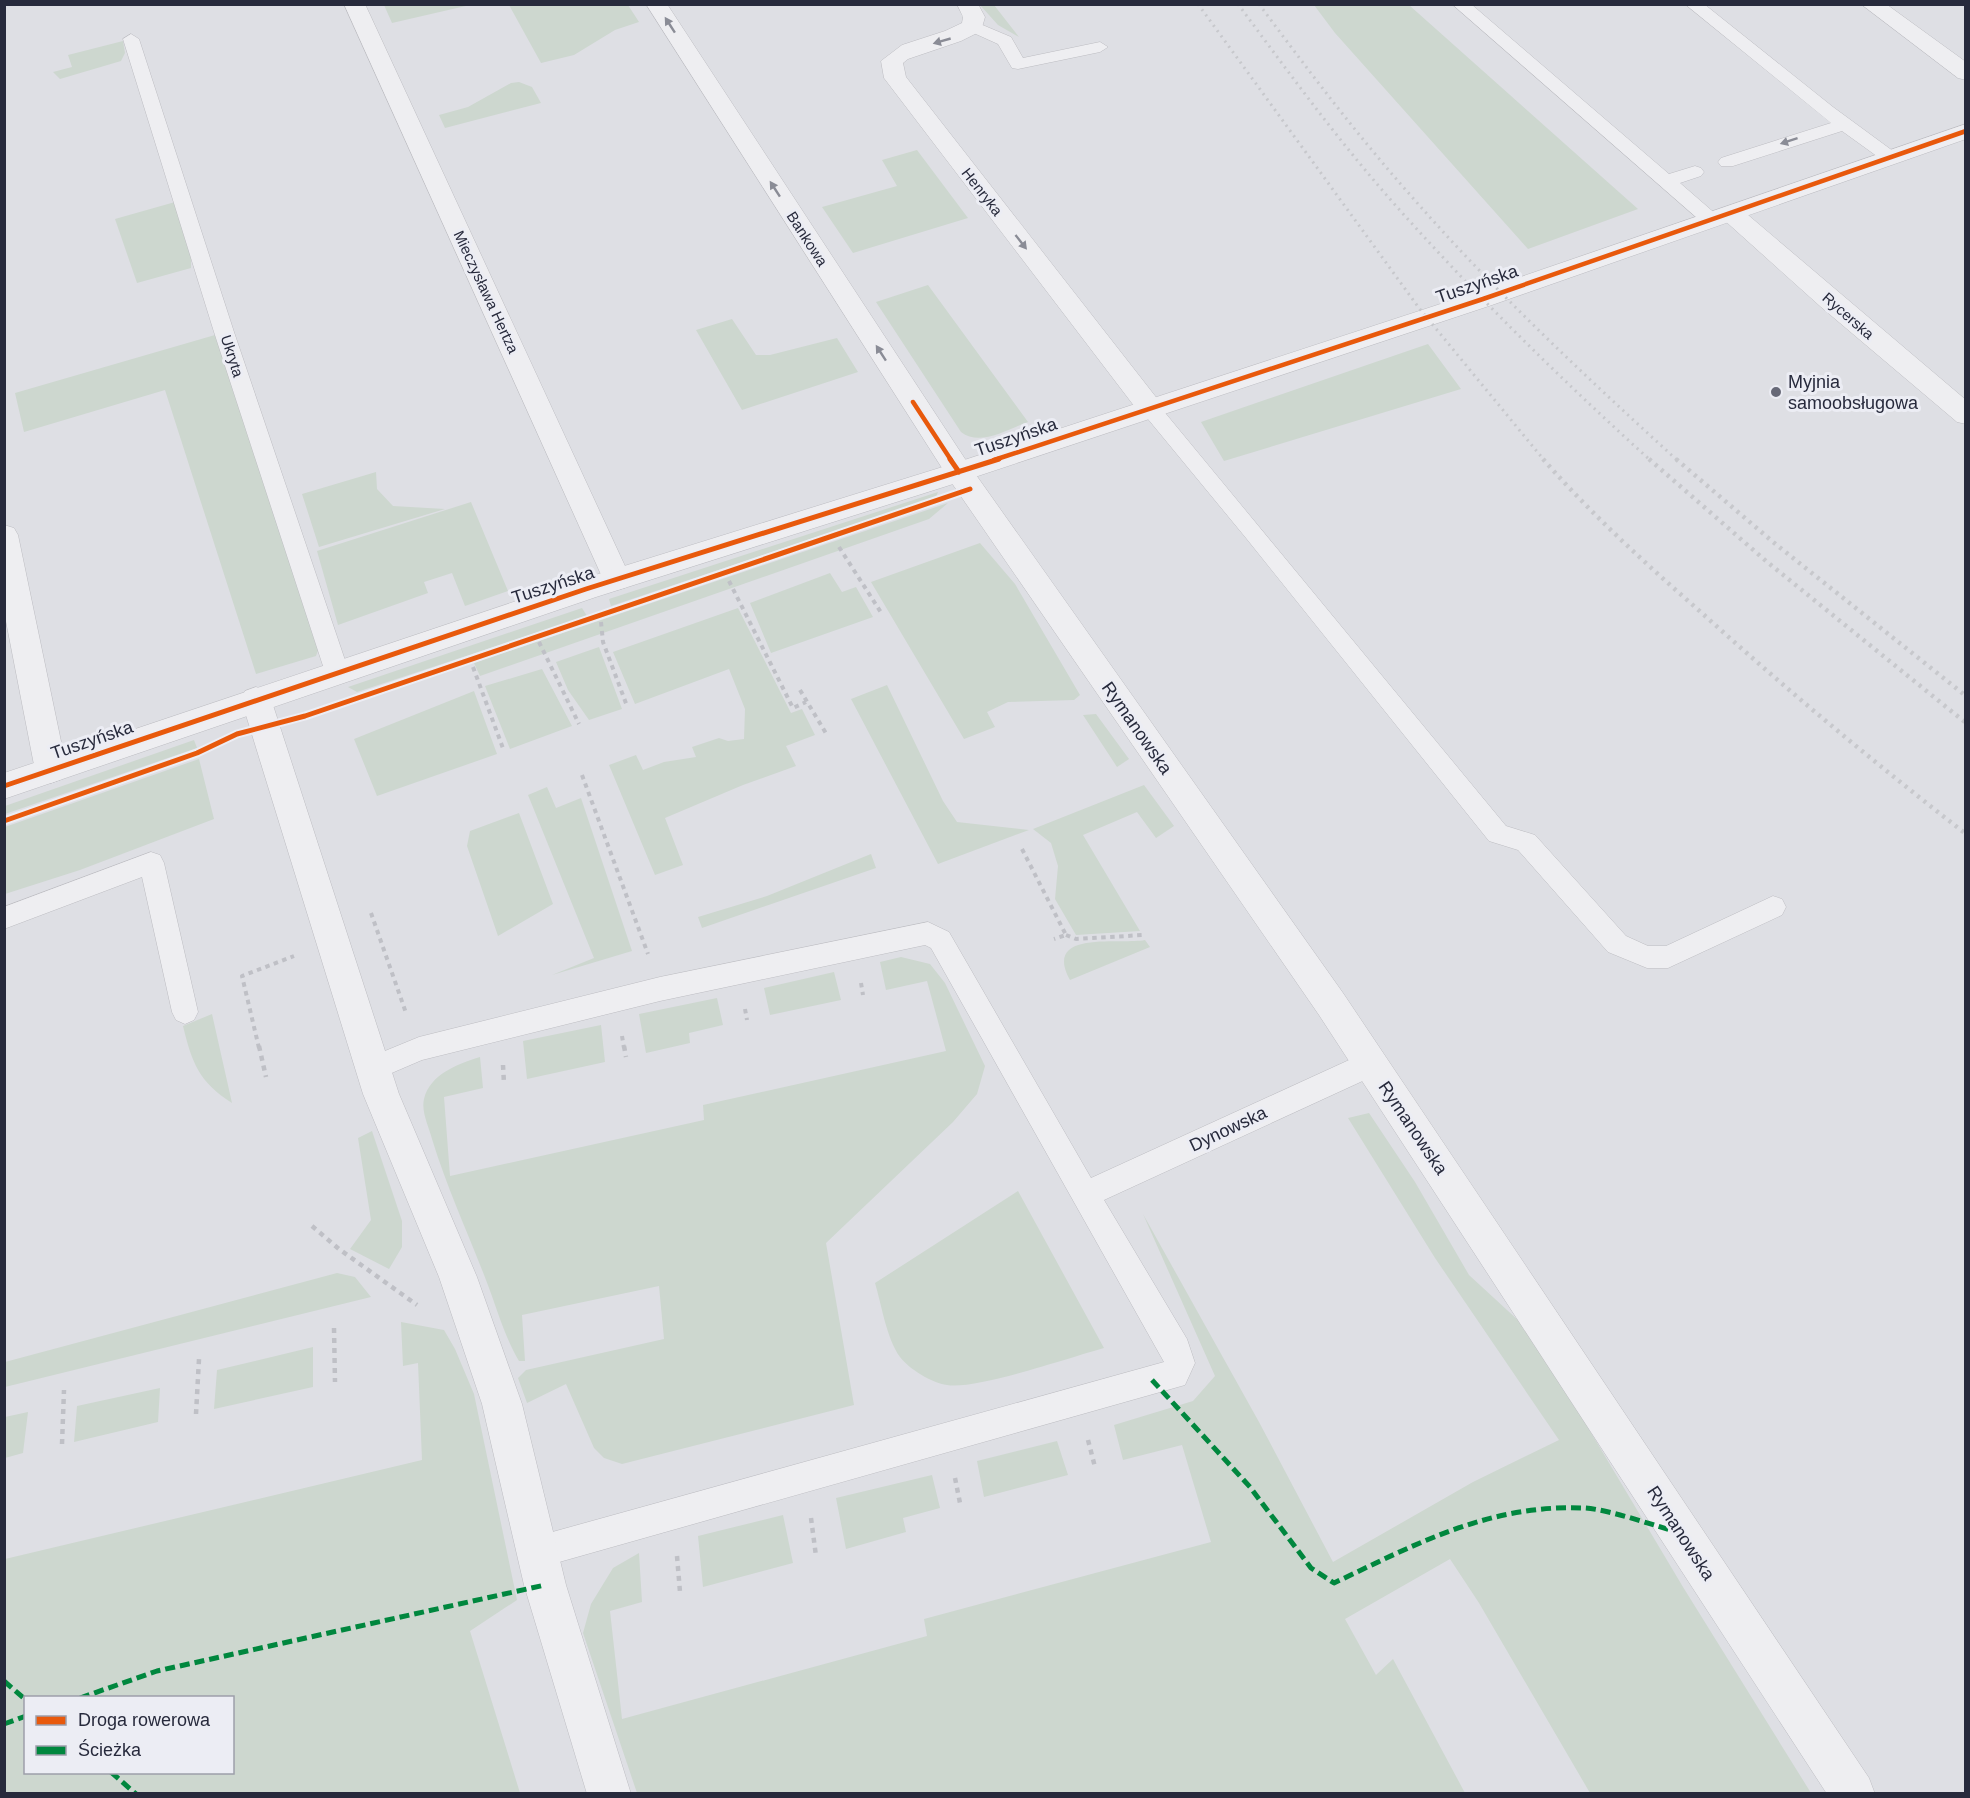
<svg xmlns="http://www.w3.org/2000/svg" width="1970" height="1798" font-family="Arial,sans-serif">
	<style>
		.green { fill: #cdd7cf; fill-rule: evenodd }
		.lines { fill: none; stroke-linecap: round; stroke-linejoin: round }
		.service-casing { stroke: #bdbdc2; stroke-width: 1 }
		.minor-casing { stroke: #bdbdc2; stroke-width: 1 }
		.tertiary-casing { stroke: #bdbdc2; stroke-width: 1 }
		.path-far1 { stroke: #bfc0c6; stroke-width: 4; stroke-dasharray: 4.5 4.5; stroke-linecap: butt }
		.path { stroke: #bfc0c6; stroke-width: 4.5; stroke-dasharray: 5 5; stroke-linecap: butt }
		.service { fill: #eeeef1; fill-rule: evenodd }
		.minor { fill: #eeeef1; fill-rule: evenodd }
		.tertiary { fill: #eeeef1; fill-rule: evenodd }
		.rail-far1 { stroke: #c7c8cc; stroke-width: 3; stroke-dasharray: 2 4.5; stroke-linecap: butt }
		.rail { stroke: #c7c8cc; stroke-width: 4.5; stroke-dasharray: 3 5; stroke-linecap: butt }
		.quiet { stroke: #00873e; stroke-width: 5; stroke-dasharray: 10 5; stroke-linecap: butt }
		.cycleway-far1-casing { stroke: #ecedf4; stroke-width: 8 }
		.cycleway-casing { stroke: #ecedf4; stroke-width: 9 }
		.cycleway-far1 { stroke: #e8590c; stroke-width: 4.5 }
		.cycleway { stroke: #e8590c; stroke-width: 5 }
		.oneway { fill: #8a8c96 }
		.poi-dot { fill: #676977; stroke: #ecedf4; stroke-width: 2 }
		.labels { text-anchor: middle; stroke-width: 6; stroke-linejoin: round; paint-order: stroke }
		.far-street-label { font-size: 15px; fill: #272a3c; stroke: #ecedf4 }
		.street-label { font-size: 18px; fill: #272a3c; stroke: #ecedf4 }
		.poi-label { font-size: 18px; fill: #272a3c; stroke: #ecedf4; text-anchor: start }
	</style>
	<rect width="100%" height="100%" fill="#dedfe4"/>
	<!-- green -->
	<path class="green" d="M 384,5 L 470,5 L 392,23 Z
		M 509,5 L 628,5 L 639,22 L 615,30 L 574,55 L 541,63 Z
		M 980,5 L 994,5 L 1019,37 L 998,25 Z
		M 1314,5 L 1409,5 L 1638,209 L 1528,249 L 1335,33 Z
		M 123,41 L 125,53 L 121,61 L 60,79 L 53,72 L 72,67 L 68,55 Z
		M 519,82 L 532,87 L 541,103 L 445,128 L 439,115 L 468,107 L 511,83 Z
		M 917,150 L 968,218 L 853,253 L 822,207 L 897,186 L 882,160 Z
		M 175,202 L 191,256 L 191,268 L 137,283 L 115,219 Z
		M 928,285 L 1028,422 C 1008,429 980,447 961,432 L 876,302 Z
		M 732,319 L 756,355 L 770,355 L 837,338 L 858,372 L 742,410 L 696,330 Z
		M 215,335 L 319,648 L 316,656 L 256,674 L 165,390 L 24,432 L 15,393 Z
		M 1428,344 L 1461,389 L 1224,461 L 1201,422 Z
		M 376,472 L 377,489 L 393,506 L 445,509 L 319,547 L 302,494 Z
		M 938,492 L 936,497 L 611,606 L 609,599 Z
		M 471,502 L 508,591 L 465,606 L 452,573 L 424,582 L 428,593 L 338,625 L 317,551 Z
		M 948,503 L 929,519 L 480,676 L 474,663 Z
		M 980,543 L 1015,584 L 1080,695 L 1074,700 L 1008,702 L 987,712 L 995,727 L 964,739 L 871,582 Z
		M 830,573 L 842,592 L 856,587 L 873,617 L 771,653 L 750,603 Z
		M 582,608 L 587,616 L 357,692 L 348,687 Z
		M 738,608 L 791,713 L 802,709 L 815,735 L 786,746 L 796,766 L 743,785 L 665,818 L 683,865 L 655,875 L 609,765 L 636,755 L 643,770 L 664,762 L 696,757 L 692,747 L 719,738 L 728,741 L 744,739 L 745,709 L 729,669 L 635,704 L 613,652 Z
		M 599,647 L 622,709 L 589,720 L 568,690 L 556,662 Z
		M 542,669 L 572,726 L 510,749 L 485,686 Z
		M 887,685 L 943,801 L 957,822 L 1029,830 L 938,864 L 851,699 Z
		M 474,691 L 497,754 L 377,796 L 354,739 Z
		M 1096,714 L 1129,759 L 1117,767 L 1083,715 Z
		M 194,740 L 197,748 L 5,814 L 5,806 Z
		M 199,759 L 214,819 L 80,870 L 5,894 L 5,827 Z
		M 1144,785 L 1174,826 L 1156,838 L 1137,812 L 1083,835 L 1140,931 L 1076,935 L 1055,899 L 1058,866 L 1051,843 L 1033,829 Z
		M 547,787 L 556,808 L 581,798 L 632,951 L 552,975 L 594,958 L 528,795 Z
		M 519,813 L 553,904 L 498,936 L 467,846 L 470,831 Z
		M 871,854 L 876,868 L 702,928 L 698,917 L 767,896 Z
		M 1145,940 L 1150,947 L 1070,980 C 1042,929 1120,945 1145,940 Z
		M 901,957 L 930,964 L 945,983 L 985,1066 L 977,1094 L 953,1122 L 826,1243 L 854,1405 L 622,1464 L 604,1458 L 594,1448 L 566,1384 L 527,1403 L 518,1378 L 526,1370 L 664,1339 L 659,1286 L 522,1315 L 525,1361 L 519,1361 C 504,1336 497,1308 486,1280 C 468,1233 447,1188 432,1139 C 429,1127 421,1112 424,1099 C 430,1074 458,1064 480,1057 L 483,1088 L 444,1097 L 450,1176 L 704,1120 L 703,1105 L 946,1051 L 927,981 L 886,990 L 880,962 Z
		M 834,972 L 841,1000 L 770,1015 L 764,988 Z
		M 717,998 L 723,1025 L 689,1033 L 690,1043 L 646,1053 L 639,1014 Z
		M 212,1014 L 232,1103 C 199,1082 192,1063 183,1026 Z
		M 601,1025 L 605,1062 L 527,1079 L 523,1041 Z
		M 1369,1113 L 1415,1182 L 1469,1275 L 1531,1332 L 1683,1587 L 1811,1793 L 1590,1793 L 1479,1603 L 1450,1559 L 1345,1619 L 1376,1675 L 1393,1659 L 1465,1793 L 637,1793 L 583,1633 L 591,1604 L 613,1568 L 639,1553 L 642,1602 L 610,1611 L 622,1719 L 927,1636 L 924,1619 L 1211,1542 L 1182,1445 L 1123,1460 L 1114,1425 L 1193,1401 L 1215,1376 L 1143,1214 L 1259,1422 L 1333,1562 L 1473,1482 L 1559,1440 L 1435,1258 L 1348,1118 Z
		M 372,1131 L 402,1221 L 402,1247 L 389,1269 L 350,1249 L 371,1220 L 358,1138 Z
		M 1018,1191 L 1104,1348 C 1071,1357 976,1390 947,1385 C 932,1383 909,1369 900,1357 C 886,1337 882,1306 875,1283 Z
		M 337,1273 L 355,1277 L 371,1297 L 5,1387 L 5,1362 Z
		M 401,1322 L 444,1330 L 455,1349 L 474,1394 L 517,1600 L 470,1631 L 520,1793 L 5,1793 L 5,1559 L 422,1460 L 418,1363 L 403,1366 ZM 26,1698 L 232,1698 L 232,1772 L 26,1772 Z
		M 313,1347 L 313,1387 L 214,1409 L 217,1370 Z
		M 160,1388 L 158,1422 L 74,1442 L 77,1406 Z
		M 28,1412 L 23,1453 L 5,1458 L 5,1417 Z
		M 1057,1441 L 1068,1475 L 984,1497 L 977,1461 Z
		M 932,1475 L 940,1508 L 903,1518 L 906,1532 L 846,1549 L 836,1498 Z
		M 783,1515 L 793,1563 L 703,1587 L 698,1536 Z"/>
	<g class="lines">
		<defs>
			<path id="service" d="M 1452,4 L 1471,4 L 1669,174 L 1695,166 L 1701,168 L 1704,172 L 1701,176 L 1680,183 L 1718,216 L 1720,220 L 1718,224 L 1704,224 Z
				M 1685,4 L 1704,4 L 1833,107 L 1897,154 L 1900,158 L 1897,162 L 1885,162 L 1842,131 L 1733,166 L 1721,166 L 1718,162 L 1721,158 L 1831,123 Z
				M 973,21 L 1011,37 L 1023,58 L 1100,42 L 1108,47 L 1100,52 L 1018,69 L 1012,68 L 998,44 L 967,30 L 965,26 L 967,22 Z
				M 131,34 L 139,39 L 234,332 L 349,672 L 345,678 L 337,681 L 329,678 L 325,672 L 214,332 L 123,39 Z
				M 1150,401 L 1157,403 L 1506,826 L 1535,835 L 1626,936 L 1648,946 L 1666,946 L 1773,896 L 1782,899 L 1786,907 L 1782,915 L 1668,968 L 1647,968 L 1608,952 L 1518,850 L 1489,841 L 1246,538 L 1143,413 L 1140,408 L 1143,403 Z
				M 151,852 L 160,855 L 164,863 L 198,1012 L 194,1020 L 185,1024 L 176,1020 L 172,1012 L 142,877 L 4,929 L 4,907 Z
				M 928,922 L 949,932 L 1091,1178 L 1360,1055 L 1370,1052 L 1380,1055 L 1384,1064 L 1380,1073 L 1104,1200 L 1187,1339 L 1195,1363 L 1185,1385 L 538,1568 L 527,1563 L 522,1552 L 527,1541 L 538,1536 L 1164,1362 L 931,948 L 925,945 L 660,1001 L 422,1060 L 373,1081 L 363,1078 L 359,1069 L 363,1060 L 419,1037 L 660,977 Z"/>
			<path id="minor" d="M 344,4 L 365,4 L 631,579 L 627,587 L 617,590 L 607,587 L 603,579 Z
				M 646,4 L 667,4 L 969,465 L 1343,993 L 1869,1778 L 1875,1794 L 1827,1794 L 1319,1015 L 949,479 Z
				M 957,4 L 978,4 L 985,17 L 981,31 L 961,41 L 908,59 L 903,63 L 906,77 L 1159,401 L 1163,408 L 1159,415 L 1150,417 L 1141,415 L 884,78 L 881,61 L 902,45 L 945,31 L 962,23 L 963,17 Z
				M 1861,4 L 1886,4 L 1966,62 L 1966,80 L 1958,78 Z
				M 1732,206 L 1741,209 L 1966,400 L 1966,424 L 1957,422 L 1821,307 L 1723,219 L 1720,214 L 1723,209 Z
				M 4,525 L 14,528 L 18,535 L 67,770 L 62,779 L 51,783 L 40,779 L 35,770 L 4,611 Z
				M 256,687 L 267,691 L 271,699 L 399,1094 L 477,1277 L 522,1404 L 566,1585 L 631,1794 L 587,1794 L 524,1585 L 482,1404 L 439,1277 L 363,1094 L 241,699 L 245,691 Z"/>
			<path id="tertiary" d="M 1966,124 L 1966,139 L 1492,305 L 969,479 L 596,597 L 4,799 L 4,773 L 576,581 L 949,465 L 1474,293 Z"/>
		</defs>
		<!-- service casing -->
		<use href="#service" class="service-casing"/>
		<!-- minor casing -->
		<use href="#minor" class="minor-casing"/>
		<!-- tertiary casing -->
		<use href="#tertiary" class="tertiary-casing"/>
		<!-- path-far1 -->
		<path class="path-far1" d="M 839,547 L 882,614
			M 729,581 L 793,708 L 806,702
			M 601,622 L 603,642 L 627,706
			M 539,642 L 579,724
			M 473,667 L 504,751
			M 800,690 L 827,735
			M 582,775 L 648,954
			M 1022,849 L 1066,935 L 1054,939
			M 371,913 L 406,1013
			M 1066,935 L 1076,939 L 1143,935
			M 861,983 L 863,995
			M 745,1009 L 747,1020
			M 622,1036 L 624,1048
			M 259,1048 L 242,976 L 294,956"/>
		<!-- path -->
		<path class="path" d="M 259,1046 L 266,1077
			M 624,1046 L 626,1057
			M 503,1065 L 504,1084
			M 312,1226 L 339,1249 L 417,1305
			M 334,1328 L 335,1382
			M 196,1414 L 199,1359
			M 1088,1440 L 1095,1467
			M 62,1444 L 64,1390
			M 955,1478 L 960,1503
			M 811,1518 L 816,1556
			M 677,1556 L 680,1592"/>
		<!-- service -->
		<use href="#service" class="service"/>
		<!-- minor -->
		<use href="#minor" class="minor"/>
		<!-- tertiary -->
		<use href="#tertiary" class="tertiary"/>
		<!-- rail-far1 -->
		<path class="rail-far1" d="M 1198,4 L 1419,308 L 1544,460
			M 1238,4 C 1289,73 1340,143 1397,207 C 1477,297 1562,380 1650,460
			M 1259,4 C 1308,70 1357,135 1412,197 C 1494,291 1585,376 1677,460"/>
		<!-- rail -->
		<path class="rail" d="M 1543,459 C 1592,515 1647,565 1703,614 C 1788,691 1876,764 1966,834
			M 1649,459 L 1766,561 L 1966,723
			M 1676,459 L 1773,542 L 1966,696"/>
		<!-- quiet -->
		<path class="quiet" d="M 1152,1380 L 1250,1487 L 1311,1568 L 1334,1583 C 1416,1544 1490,1504 1584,1508 C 1608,1509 1655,1526 1681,1533
			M 4,1681 L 26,1700
			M 80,1698 L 157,1671 L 545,1585
			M 4,1724 L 26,1716
			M 111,1772 L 136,1794"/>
		<defs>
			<path id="cycleway-far1" d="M 913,402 L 951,460
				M 994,460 L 1483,299 L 1966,131"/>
			<path id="cycleway" d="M 950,459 L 959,472
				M 4,786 L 586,589 L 999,459
				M 4,821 L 197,753 L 237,734 L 305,716 L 970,489"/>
		</defs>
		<!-- cycleway-far1 casing -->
		<use href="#cycleway-far1" class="cycleway-far1-casing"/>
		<!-- cycleway casing -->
		<use href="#cycleway" class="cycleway-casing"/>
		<!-- cycleway-far1 -->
		<use href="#cycleway-far1" class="cycleway-far1"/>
		<!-- cycleway -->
		<use href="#cycleway" class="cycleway"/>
	</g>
	<!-- one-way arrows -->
	<defs><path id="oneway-solid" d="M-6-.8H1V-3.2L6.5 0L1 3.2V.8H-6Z" transform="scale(1.5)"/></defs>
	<g class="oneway">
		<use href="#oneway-solid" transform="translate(670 25) rotate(-123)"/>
		<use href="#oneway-solid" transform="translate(942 41) rotate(164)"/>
		<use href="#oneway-solid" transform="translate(1789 141) rotate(162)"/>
		<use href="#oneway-solid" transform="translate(775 189) rotate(-123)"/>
		<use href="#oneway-solid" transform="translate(1021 242) rotate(52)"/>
		<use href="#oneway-solid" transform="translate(881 353) rotate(-123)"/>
	</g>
	<!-- markers -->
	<circle class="poi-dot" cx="1776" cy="392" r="6"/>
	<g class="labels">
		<!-- far-street labels -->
		<g class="far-street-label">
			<text transform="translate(982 192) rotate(52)" y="5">Henryka</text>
			<text transform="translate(807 239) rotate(57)" y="5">Bankowa</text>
			<text transform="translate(486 292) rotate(65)" y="5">Mieczysława Hertza</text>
			<text transform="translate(1848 316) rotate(41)" y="5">Rycerska</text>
			<text transform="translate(232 356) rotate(72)" y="5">Ukryta</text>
		</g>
		<!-- street labels -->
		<g class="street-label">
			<text transform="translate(1477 284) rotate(-19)" y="6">Tuszyńska</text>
			<text transform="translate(1016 437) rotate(-19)" y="6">Tuszyńska</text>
			<text transform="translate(553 585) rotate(-18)" y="6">Tuszyńska</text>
			<text transform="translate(1137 728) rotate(55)" y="6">Rymanowska</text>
			<text transform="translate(92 740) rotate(-19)" y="6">Tuszyńska</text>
			<text transform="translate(1413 1128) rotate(56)" y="6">Rymanowska</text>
			<text transform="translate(1228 1129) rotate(-25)" y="6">Dynowska</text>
			<text transform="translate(1681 1533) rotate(57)" y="6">Rymanowska</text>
		</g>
		<!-- poi labels -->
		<g class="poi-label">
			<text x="1788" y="388">Myjnia<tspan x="1788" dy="21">samoobsługowa</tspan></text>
		</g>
	</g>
	<!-- border -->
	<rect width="1970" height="1798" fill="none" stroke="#272a3c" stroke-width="12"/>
	<!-- legend -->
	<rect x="24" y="1696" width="210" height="78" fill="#ecedf4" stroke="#9d9faa" stroke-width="1.5"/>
	<rect x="36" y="1716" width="30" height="9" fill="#e8590c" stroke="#9d9faa" stroke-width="1.5"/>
	<text x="78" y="1726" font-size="18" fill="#272a3c">Droga rowerowa</text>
	<rect x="36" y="1746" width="30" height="9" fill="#00873e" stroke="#9d9faa" stroke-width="1.5"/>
	<text x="78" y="1756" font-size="18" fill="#272a3c">Ścieżka</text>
</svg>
